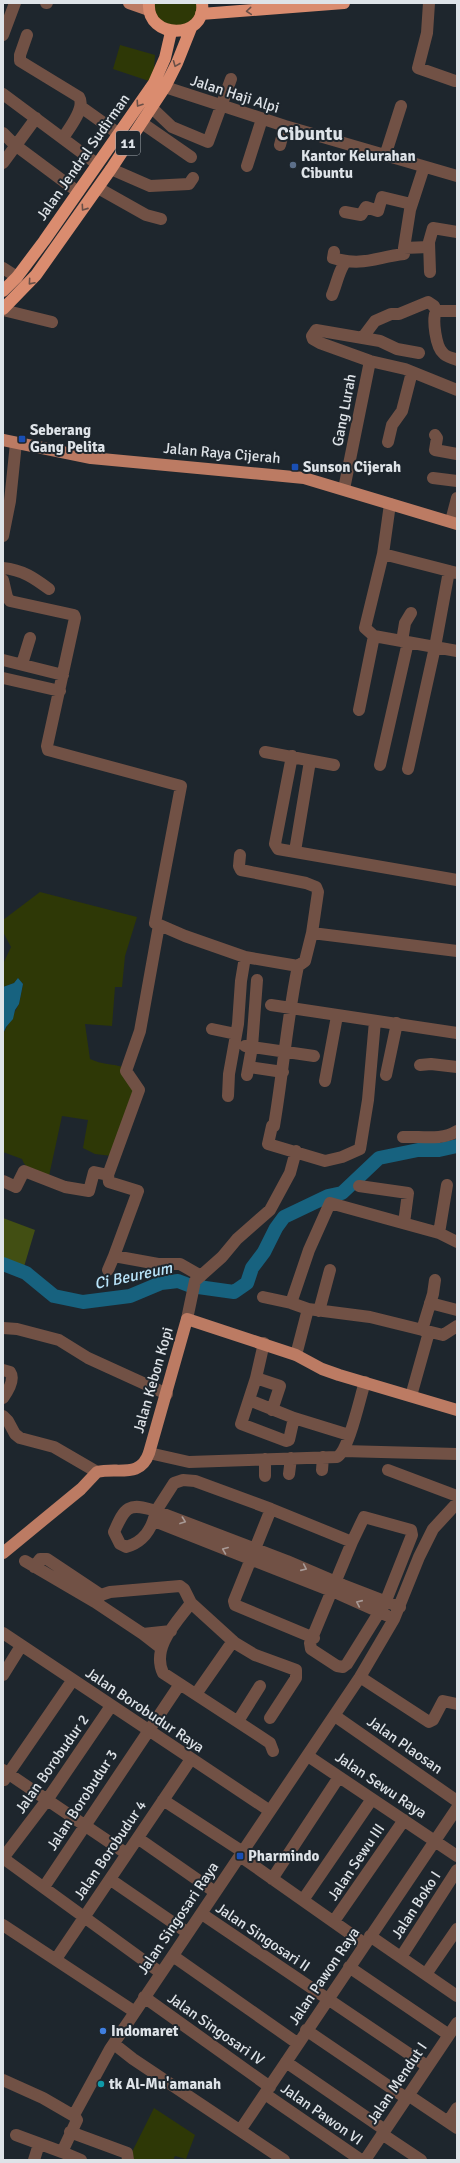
<svg xmlns="http://www.w3.org/2000/svg" width="460" height="2163" font-family="Signika,sans-serif">
	<style>
		.green { fill: #2e3806 }
		.forest { fill: #424f13 }
		.water { fill: #17627f }
		.lines { fill: none; stroke-linecap: round; stroke-linejoin: round }
		.river { stroke: #17627f; stroke-width: 14 }
		.minor { stroke: #715145; stroke-width: 12 }
		.major { stroke: #bc7b63; stroke-width: 12 }
		.highway { stroke: #da8c6f; stroke-width: 12 }
		.oneway { stroke: #694f47 }
		.oneway2 { stroke: #a89a96 }
		.service-dot { fill: #5c6f8a; stroke: #1e262d; stroke-width: 1.5 }
		.transit-dot { fill: #1a4fb4; stroke: #1e262d; stroke-width: 1.5 }
		.shop-dot { fill: #3f7fe0; stroke: #1e262d; stroke-width: 1.5 }
		.culture-dot { fill: #0f9aa8; stroke: #1e262d; stroke-width: 1.5 }
		.labels { text-anchor: middle; stroke-width: 4; stroke-linejoin: round; paint-order: stroke }
		.shield { fill: #1e262d; stroke: #a4aab0; stroke-width: 1 }
		.shield-label { font-size: 14px; font-weight: bold; fill: #dee3e8 }
		.street-label { font-size: 15px; fill: #dee3e8; stroke: #1e262d }
		.poi-label { font-size: 15px; font-weight: bold; fill: #dee3e8; stroke: #1e262d; text-anchor: start }
		.water-label { font-size: 16px; font-style: italic; fill: #bae5fb; stroke: #1e262d }
		.district-label { font-size: 19px; font-weight: bold; fill: #dee3e8; stroke: #1e262d }
	</style>
	<rect width="100%" height="100%" fill="#1e262d"/>
	<!-- green -->
	<path class="green" d="M 153,3 L 200,3 L 198,15 L 179,29 L 157,19 Z
		M 120,45 L 155,55 L 154,71 L 149,81 L 113,69 Z
		M 40,892 L 137,917 L 125,956 L 122,987 L 115,987 L 112,1026 L 85,1024 L 90,1059 C 115,1070 122,1057 140,1085 L 112,1156 L 95,1154 L 83,1148 L 88,1120 L 62,1116 L 49,1176 C 38,1172 26,1171 22,1159 L 3,1152 L 3,1034 L 19,1004 L 23,984 L 18,978 L 14,983 L 3,987 L 3,964 L 11,947 L 3,932 L 3,920 Z
		M 154,2108 L 195,2135 L 186,2159 L 175,2156 L 173,2160 L 133,2159 L 132,2152 Z"/>
	<!-- forest -->
	<path class="forest" d="M 3,1218 L 35,1230 L 23,1270 L 3,1267 Z"/>
	<!-- water -->
	<path class="water" d="M 18,978 L 23,984 L 19,1004 L 15,1010 L 13,1019 L 6,1027 L 3,1034 L 3,987 L 14,983 Z"/>
	<g class="lines">
		<!-- river -->
		<path class="river" d="M 3,1264 L 26,1273 L 54,1296 L 83,1302 L 130,1296 L 161,1283 L 178,1281 L 191,1286 L 234,1292 L 247,1283 L 252,1268 L 264,1252 L 276,1228 L 284,1217 L 328,1196 L 342,1193 L 379,1158 L 418,1150 L 439,1150 L 457,1146"/>
		<!-- minor -->
		<path class="minor" d="M 46,3 L 47,3
			M 429,3 L 427,33 L 418,68 L 455,81
			M 3,35 L 15,3
			M 27,35 L 20,55 L 20,61 L 79,97 C 86,108 69,128 63,138
			M 165,87 L 285,126 L 457,176
			M 3,94 L 97,164
			M 81,107 L 119,134
			M 152,108 L 172,127 L 208,142 L 231,79
			M 142,123 L 191,157
			M 3,133 L 15,145 L 78,192
			M 280,145 L 285,126
			M 385,156 L 401,106
			M 3,163 L 36,118
			M 247,166 L 262,119
			M 111,169 L 150,186 L 189,184 L 193,178
			M 98,188 L 146,215 L 161,219
			M 345,212 L 361,215 L 366,207 L 378,211 L 382,197 L 411,204
			M 404,248 L 410,210 L 424,167
			M 334,252 L 333,258 C 363,267 376,257 404,254 L 404,248 L 429,247
			M 3,268 L 17,277
			M 430,272 L 429,242 L 433,228 L 457,232
			M 332,295 C 336,286 340,267 346,262
			M 3,310 L 52,322
			M 436,311 C 432,320 436,347 443,353 C 446,357 453,358 457,360
			M 363,337 L 375,321 L 391,314 L 399,314 L 428,302 L 434,306 L 436,311 L 457,311
			M 419,353 L 397,349 L 380,341 L 316,330 L 312,336 L 313,339 L 320,343 L 370,361 L 405,369 L 457,390
			M 435,435 L 437,438 L 435,450 L 457,454
			M 388,442 L 392,425 L 402,411 L 412,372
			M 433,478 L 457,481
			M 344,489 L 370,361
			M 451,521 L 457,498
			M 3,536 L 10,501 L 16,443
			M 383,554 L 457,573
			M 3,568 C 23,570 34,578 49,589
			M 3,580 L 7,597 L 10,601 L 74,615 L 75,618 L 47,746 L 48,750 L 181,786 L 155,923 L 185,936 L 245,957 L 298,966 L 305,961 L 312,933 L 457,951
			M 374,636 L 365,628 L 383,554 L 390,504
			M 402,641 L 405,623 L 411,613
			M 3,660 L 63,675
			M 22,664 L 30,638
			M 3,678 L 60,691
			M 359,710 L 374,636 L 457,651
			M 265,752 L 334,765
			M 292,756 L 275,844 L 278,849 L 457,880
			M 380,765 L 408,642
			M 408,769 L 435,647 L 449,571
			M 295,851 L 310,761
			M 240,855 L 239,866 L 241,870 L 306,883 L 316,887 L 318,892 L 312,933
			M 298,966 C 287,1019 283,1073 274,1126 L 272,1126 L 268,1144 L 325,1161 L 342,1157 L 360,1149 L 368,1100 L 375,1021
			M 271,1005 L 457,1033
			M 212,1029 L 236,1034
			M 245,1046 L 314,1056
			M 420,1065 L 431,1064 L 457,1067
			M 249,1067 L 283,1072
			M 247,1075 L 252,1047 L 257,980
			M 386,1075 L 397,1023
			M 325,1081 L 337,1016
			M 228,1096 L 229,1074 L 238,1024 L 241,981 L 245,957
			M 403,1137 C 420,1136 442,1141 457,1131
			M 108,1175 L 109,1182 L 138,1191 L 114,1256
			M 3,1181 L 16,1187 L 24,1171 L 65,1187 L 89,1191 L 94,1172 L 108,1175 L 139,1090 L 126,1071 L 140,1031 L 159,925
			M 359,1186 L 408,1193 L 404,1223
			M 439,1233 L 447,1185
			M 457,1242 L 439,1233 L 330,1203 L 309,1250 L 291,1303 L 308,1309 L 370,1317 L 443,1335 L 457,1326
			M 108,1270 L 114,1256 L 158,1264 L 180,1264 L 201,1276
			M 263,1297 L 291,1303
			M 430,1303 L 457,1310
			M 319,1311 L 330,1270
			M 187,1319 L 195,1281 L 222,1257 L 237,1239 L 270,1210 L 290,1173 L 296,1151
			M 3,1328 L 17,1329 L 59,1340 L 88,1358 L 167,1394
			M 422,1330 L 433,1294 L 435,1280
			M 264,1343 L 256,1378 L 241,1424 L 286,1441 L 289,1440 L 294,1418
			M 296,1355 L 308,1309
			M 3,1370 L 10,1372 C 15,1379 8,1391 3,1398
			M 256,1378 L 280,1386 L 272,1410
			M 411,1396 L 429,1332
			M 249,1400 L 294,1418 L 349,1435
			M 3,1416 L 8,1421 L 15,1434 L 20,1438 L 54,1447 L 97,1472
			M 343,1451 L 457,1454
			M 149,1453 L 189,1462 L 337,1457 C 349,1451 360,1397 365,1382
			M 322,1470 L 323,1457
			M 388,1470 L 457,1496
			M 289,1474 L 291,1458
			M 265,1476 L 265,1459
			M 271,1509 L 234,1601 L 235,1605 L 314,1638
			M 364,1517 L 411,1530 L 412,1535 L 385,1603 L 347,1664 L 343,1667 L 337,1666 L 311,1649 L 310,1643 L 352,1542 Z
			M 154,1521 L 339,1594 L 386,1615
			M 352,1542 L 271,1509 L 195,1481 L 183,1480 L 174,1483 L 156,1511 C 128,1502 125,1507 114,1532 L 120,1544 L 126,1547 C 144,1542 152,1529 156,1511 L 287,1561 L 343,1585 L 400,1607
			M 25,1561 L 95,1602 L 143,1634 L 161,1648
			M 34,1567 L 40,1559 L 47,1559 L 101,1595
			M 95,1602 L 101,1595 L 110,1592 L 180,1586 L 184,1589 L 191,1603 L 235,1643 L 255,1655 L 296,1670 L 296,1678 L 270,1718
			M 191,1603 C 177,1622 151,1647 163,1673 L 258,1735 L 270,1743 L 273,1751
			M 3,1633 L 270,1811
			M 143,1634 L 171,1631
			M 3,1675 L 21,1646
			M 360,1677 L 429,1722 L 433,1720 L 443,1701 L 457,1704
			M 196,1694 L 233,1641
			M 335,1716 L 457,1801
			M 238,1721 L 260,1686
			M 308,1756 L 457,1856
			M 3,1770 L 127,1854
			M 4,1780 L 72,1681
			M 163,1800 L 243,1852
			M 139,1839 L 215,1892
			M 240,1856 L 365,1944
			M 3,1858 L 161,1973
			M 3,1858 L 47,1800 L 111,1706
			M 272,1879 L 339,1777
			M 111,1880 L 188,1933
			M 44,1887 L 180,1684
			M 303,1900 L 372,1799
			M 202,1914 L 427,2066
			M 334,1921 L 404,1820
			M 3,1925 L 135,2012
			M 370,1936 L 457,1996
			M 173,1956 L 297,2043
			M 401,1957 L 457,1870
			M 56,1959 L 191,1759
			M 349,1967 L 449,2035
			M 426,1974 L 457,1929
			M 144,1997 L 270,2087
			M 306,2030 L 406,2098
			M 114,2044 L 133,2059 L 284,2160
			M 286,2062 L 385,2130
			M 3,2080 L 43,2098 L 74,2116
			M 265,2094 L 361,2160
			M 408,2095 L 457,2128
			M 448,2122 L 457,2108
			M 241,2129 L 457,1808
			M 70,2132 L 127,2153 L 128,2160
			M 382,2134 L 421,2160
			M 16,2135 L 62,2152 L 77,2120 L 74,2115 L 110,2049 L 135,2012 L 360,1677 L 394,1619 L 419,1557 L 433,1529 L 457,1503
			M 62,2152 L 81,2160
			M 34,2160 L 39,2144
			M 365,2160 L 457,2023"/>
		<!-- major -->
		<path class="major" d="M 129,3 L 149,10
			M 3,440 L 91,458 L 304,478 L 457,524
			M 3,1553 L 81,1489 L 97,1472 C 118,1467 140,1479 149,1453 L 187,1319 L 296,1355 L 322,1369 L 339,1375 L 457,1410"/>
		<!-- highway -->
		<path class="highway" d="M 149,3 C 146,40 207,40 202,3
			M 201,14 L 344,3
			M 3,291 L 17,277 L 44,241 L 154,83 L 165,58 L 171,32
			M 3,309 L 36,275 L 111,169 L 165,87 L 177,63 L 191,28"/>
	</g>
	<!-- one-way arrows -->
	<defs><path id="oneway-chevron" d="M-2-3.5L2.5 0L-2 3.5" fill="none" stroke-width="1.6" stroke-linecap="round" stroke-linejoin="round"/></defs>
	<g class="oneway">
		<use href="#oneway-chevron" transform="translate(249 11) rotate(175)"/>
		<use href="#oneway-chevron" transform="translate(176 64) rotate(112)"/>
		<use href="#oneway-chevron" transform="translate(139 104) rotate(124)"/>
		<use href="#oneway-chevron" transform="translate(84 208) rotate(125)"/>
		<use href="#oneway-chevron" transform="translate(31 282) rotate(131)"/>
	</g>
	<g class="oneway2">
		<use href="#oneway-chevron" transform="translate(183 1521) rotate(20)"/>
		<use href="#oneway-chevron" transform="translate(225 1550) rotate(-158)"/>
		<use href="#oneway-chevron" transform="translate(304 1568) rotate(24)"/>
		<use href="#oneway-chevron" transform="translate(359 1603) rotate(-156)"/>
	</g>
	<!-- markers -->
	<circle class="service-dot" cx="293" cy="165" r="4"/>
	<g class="transit-dot">
		<rect x="18" y="435" width="8" height="8" rx="2"/>
		<rect x="291" y="463" width="8" height="8" rx="2"/>
		<rect x="236" y="1852" width="8" height="8" rx="2"/>
	</g>
	<circle class="shop-dot" cx="103" cy="2031" r="4"/>
	<circle class="culture-dot" cx="101" cy="2084" r="4"/>
	<g class="labels">
		<!-- shield labels -->
		<rect class="shield" x="116" y="131" width="24" height="24" rx="3"/>
		<g class="shield-label">
			<text x="128" y="148">11</text>
		</g>
		<!-- street labels -->
		<g class="street-label">
			<text transform="translate(235 94) rotate(18)" y="5">Jalan Haji Alpi</text>
			<text transform="translate(83 157) rotate(-55)" y="5">Jalan Jendral Sudirman</text>
			<text transform="translate(344 410) rotate(-79)" y="5">Gang Lurah</text>
			<text transform="translate(222 453) rotate(5)" y="5">Jalan Raya Cijerah</text>
			<text transform="translate(153 1380) rotate(-74)" y="5">Jalan Kebon Kopi</text>
			<text transform="translate(145 1710) rotate(34)" y="5">Jalan Borobudur Raya</text>
			<text transform="translate(405 1745) rotate(35)" y="5">Jalan Plaosan</text>
			<text transform="translate(52 1764) rotate(-55)" y="5">Jalan Borobudur 2</text>
			<text transform="translate(381 1785) rotate(34)" y="5">Jalan Sewu Raya</text>
			<text transform="translate(82 1800) rotate(-57)" y="5">Jalan Borobudur 3</text>
			<text transform="translate(110 1850) rotate(-56)" y="5">Jalan Borobudur 4</text>
			<text transform="translate(356 1862) rotate(-56)" y="5">Jalan Sewu III</text>
			<text transform="translate(416 1905) rotate(-57)" y="5">Jalan Boko I</text>
			<text transform="translate(178 1918) rotate(-56)" y="5">Jalan Singosari Raya</text>
			<text transform="translate(263 1937) rotate(34)" y="5">Jalan Singosari II</text>
			<text transform="translate(324 1976) rotate(-56)" y="5">Jalan Pawon Raya</text>
			<text transform="translate(216 2029) rotate(35)" y="5">Jalan Singosari IV</text>
			<text transform="translate(397 2083) rotate(-56)" y="5">Jalan Mendut I</text>
			<text transform="translate(322 2114) rotate(35)" y="5">Jalan Pawon VI</text>
		</g>
		<!-- poi labels -->
		<g class="poi-label">
			<text x="301" y="161">Kantor Kelurahan<tspan x="301" dy="17">Cibuntu</tspan></text>
			<text x="30" y="435">Seberang<tspan x="30" dy="17">Gang Pelita</tspan></text>
			<text x="303" y="472">Sunson Cijerah</text>
			<text x="248" y="1861">Pharmindo</text>
			<text x="111" y="2036">Indomaret</text>
			<text x="109" y="2089">tk Al-Mu'amanah</text>
		</g>
		<!-- water labels -->
		<g class="water-label">
			<text transform="translate(133 1275) rotate(-12)" y="6">Ci Beureum</text>
		</g>
		<!-- district labels -->
		<g class="district-label">
			<text x="310" y="140">Cibuntu</text>
		</g>
	</g>
	<!-- border -->
	<rect width="460" height="2163" fill="none" stroke="#dee3e8" stroke-width="8"/>
</svg>
